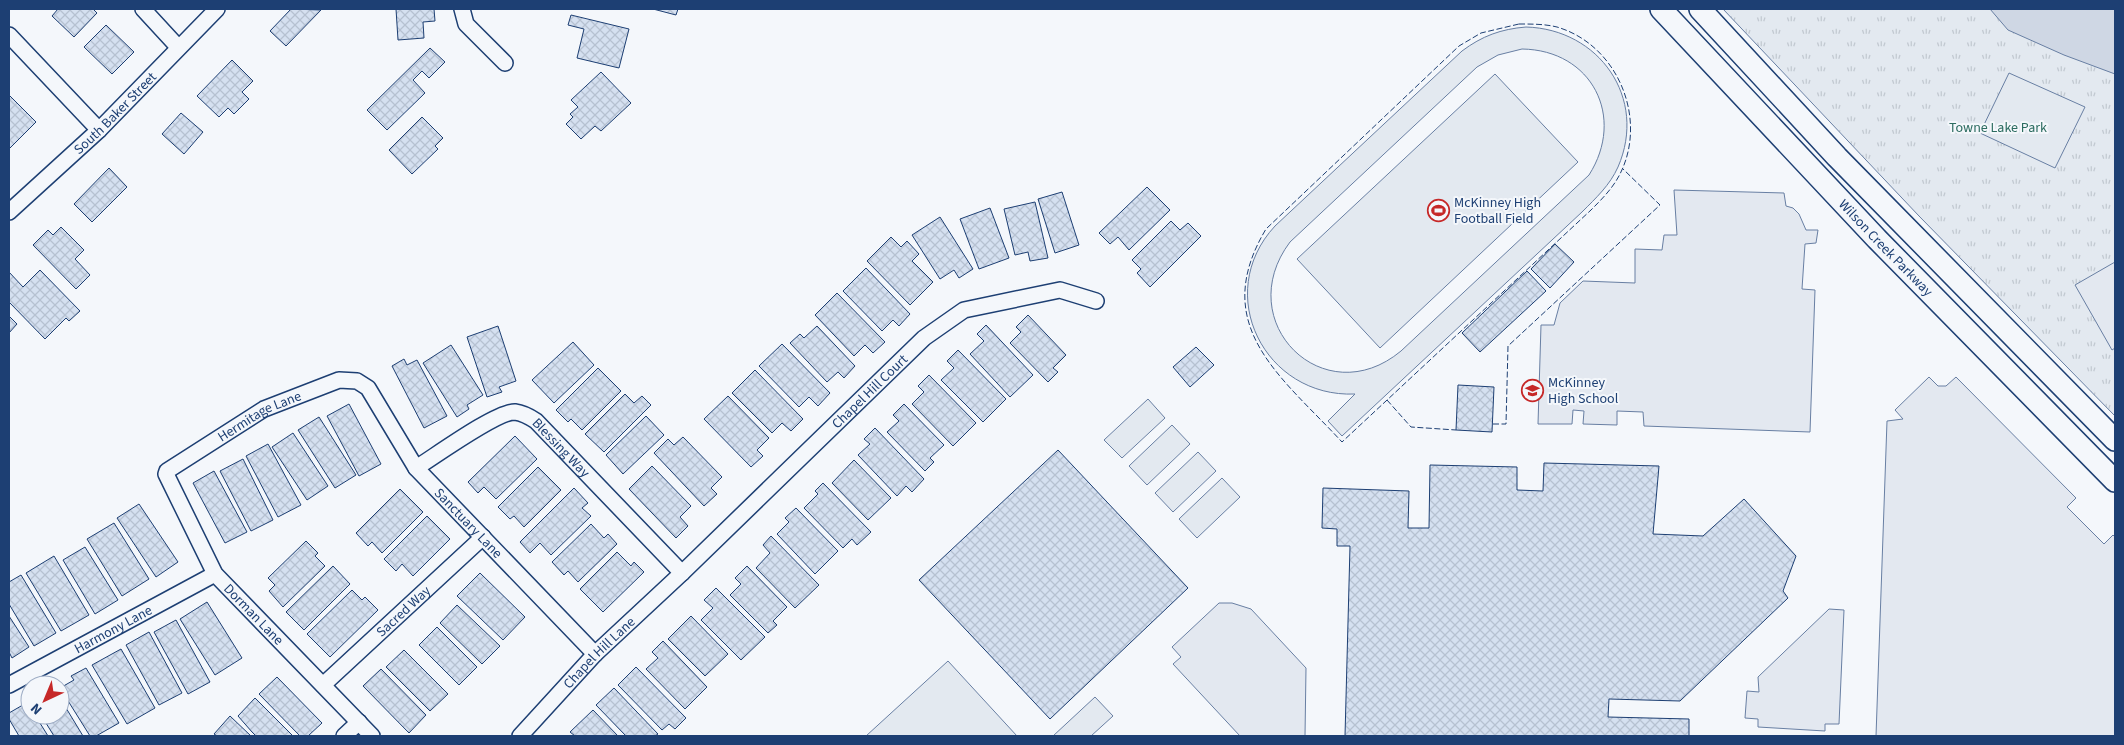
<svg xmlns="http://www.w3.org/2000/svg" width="2124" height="745" font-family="'Source Sans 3',sans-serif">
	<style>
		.park { fill: url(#park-tufts); stroke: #687fa3 }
		.pitch { fill: #e3e9f0; stroke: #687fa3; fill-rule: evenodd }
		.parking { fill: #e3e8f0; stroke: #687fa3 }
		.water { fill: #cfd7e4; stroke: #687fa3 }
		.building { fill: url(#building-cross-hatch); stroke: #1d3f73 }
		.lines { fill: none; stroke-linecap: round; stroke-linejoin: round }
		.street-casing { stroke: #1d3f73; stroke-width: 18 }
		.secondary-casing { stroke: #1d3f73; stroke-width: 24 }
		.street { stroke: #f4f7fb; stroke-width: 15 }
		.secondary { stroke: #f4f7fb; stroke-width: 21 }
		.fence { stroke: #1d3f73; stroke-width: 1; stroke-dasharray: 6 2.5; stroke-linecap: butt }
		.labels { text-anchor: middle; stroke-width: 4; stroke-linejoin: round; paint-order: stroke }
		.street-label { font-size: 14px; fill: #1d3f73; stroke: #f4f7fb }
		.park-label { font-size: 14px; fill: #2c6c60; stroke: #f4f7fb }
		.poi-label { font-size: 14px; fill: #1d3f73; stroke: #f4f7fb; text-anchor: start }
	</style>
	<defs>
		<pattern id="park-tufts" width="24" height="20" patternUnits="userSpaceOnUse" patternTransform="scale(1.25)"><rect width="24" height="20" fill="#e3e9f0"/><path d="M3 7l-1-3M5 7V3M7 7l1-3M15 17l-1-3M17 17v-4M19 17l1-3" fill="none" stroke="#c2c9d1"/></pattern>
		<pattern id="building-cross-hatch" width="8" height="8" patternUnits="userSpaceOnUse" patternTransform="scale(1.25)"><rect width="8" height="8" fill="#d5e0f0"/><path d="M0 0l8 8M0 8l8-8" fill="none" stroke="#b6c1d1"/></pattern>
	</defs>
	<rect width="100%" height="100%" fill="#f4f7fb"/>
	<!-- park -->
	<path class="park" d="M 1723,9 L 2115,9 L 2115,416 L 1919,216 Z"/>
	<!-- pitch -->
	<path class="pitch" d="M 1526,27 C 1599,29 1648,98 1618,167 C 1610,185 1596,198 1582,212 L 1342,436 L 1328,421 L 1355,394 C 1265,398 1212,294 1275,226 L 1462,51 C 1482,36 1501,29 1526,27 ZM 1522,49 C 1592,50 1626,117 1589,175 L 1401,351 C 1324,415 1230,322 1290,242 L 1477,67 L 1498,55 Z
		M 2009,73 L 2085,107 L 2055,168 L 1980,133 Z
		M 1495,74 L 1578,162 L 1380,348 L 1297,259 Z
		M 1148,399 L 1165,418 L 1122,458 L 1104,440 Z
		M 1172,425 L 1190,444 L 1147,485 L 1129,466 Z
		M 1198,452 L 1216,471 L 1173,512 L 1155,493 Z
		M 1222,478 L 1240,497 L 1197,538 L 1179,519 Z
		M 948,661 L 1017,736 L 866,736 Z
		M 1095,697 L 1113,716 L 1091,736 L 1053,736 Z"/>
	<!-- parking -->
	<path class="parking" d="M 1674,190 L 1784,193 L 1786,206 L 1793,208 L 1799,214 L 1806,230 L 1818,230 L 1816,243 L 1805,244 L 1802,289 L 1815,290 L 1810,432 L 1644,426 L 1643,412 L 1617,411 L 1617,425 L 1583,424 L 1584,411 L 1573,410 L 1572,424 L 1538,424 L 1541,325 L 1554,325 L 1560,303 L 1583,281 L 1635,283 L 1635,249 L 1662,250 L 1664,235 L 1677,235 Z
		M 2115,262 L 2115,348 L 2112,350 L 2075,285 Z
		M 1929,377 L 1938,386 L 1946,386 L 1956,377 L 2076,498 L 2067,507 L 2104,544 L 2113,535 L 2115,537 L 2115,736 L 1876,736 L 1887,421 L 1903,419 L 1895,410 Z
		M 1219,603 L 1232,603 L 1251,609 L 1306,668 L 1305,736 L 1240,736 L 1173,664 L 1181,657 L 1172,647 Z
		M 1829,609 L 1844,610 L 1839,724 L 1825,724 L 1825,731 L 1758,727 L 1758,719 L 1745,718 L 1747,691 L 1759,692 L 1758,677 Z"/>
	<!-- water -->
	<path class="water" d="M 1990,9 L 2115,9 L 2115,74 L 2064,55 L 2008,30 Z"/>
	<!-- building -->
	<path class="building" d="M 58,9 L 93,9 L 97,13 L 74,37 L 52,16 Z
		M 291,9 L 321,10 L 286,46 L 270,31 Z
		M 396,9 L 434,9 L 435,21 L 423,22 L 424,38 L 398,40 Z
		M 653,9 L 678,9 L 676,15 Z
		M 571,15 L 629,29 L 619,68 L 577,58 L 584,29 L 568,25 Z
		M 106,25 L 134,52 L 112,74 L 84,47 Z
		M 430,48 L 445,62 L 429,78 L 422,71 L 413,80 L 425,93 L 387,130 L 367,110 Z
		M 232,60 L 253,81 L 242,92 L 249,99 L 234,114 L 228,108 L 219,117 L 197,96 Z
		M 601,72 L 631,103 L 601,131 L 595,126 L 581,139 L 566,124 L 573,117 L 570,114 L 578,107 L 571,100 Z
		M 9,95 L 36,122 L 9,149 Z
		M 181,113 L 203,132 L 184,154 L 162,134 Z
		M 422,117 L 443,138 L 435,146 L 438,149 L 412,174 L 389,150 Z
		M 109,168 L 127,187 L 92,222 L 74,204 Z
		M 1147,187 L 1170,210 L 1129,250 L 1118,237 L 1110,244 L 1099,233 Z
		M 1062,192 L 1079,245 L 1055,253 L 1038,199 Z
		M 1035,202 L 1048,258 L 1030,261 L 1028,252 L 1015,255 L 1004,209 Z
		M 990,208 L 1009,258 L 979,269 L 960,219 Z
		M 940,217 L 973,269 L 959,278 L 954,270 L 940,279 L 912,235 Z
		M 1171,221 L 1180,230 L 1188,223 L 1201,236 L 1150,287 L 1137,273 L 1141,269 L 1132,260 Z
		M 61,227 L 84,250 L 75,259 L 90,275 L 76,289 L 33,245 L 48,230 L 53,235 Z
		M 891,237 L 901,247 L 907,241 L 919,254 L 912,261 L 933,282 L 910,305 L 867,261 Z
		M 1555,244 L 1574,262 L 1550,288 L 1531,269 Z
		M 866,268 L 910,314 L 899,326 L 893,320 L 882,331 L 843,291 Z
		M 40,270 L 80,311 L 69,321 L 66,318 L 45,339 L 9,302 L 9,272 L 23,287 Z
		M 1527,271 L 1546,291 L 1480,352 L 1462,333 Z
		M 837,293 L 885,342 L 873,353 L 865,345 L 854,356 L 815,315 Z
		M 1028,315 L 1066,355 L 1053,368 L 1058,372 L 1048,382 L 1010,343 L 1021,332 L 1016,327 Z
		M 9,316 L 17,324 L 9,333 Z
		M 986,325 L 1033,375 L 1010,397 L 970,354 L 984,341 L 977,334 Z
		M 498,326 L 516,381 L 499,387 L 502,392 L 487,397 L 467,337 Z
		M 817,326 L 855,366 L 844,378 L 838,372 L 827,382 L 790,343 L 800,334 L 804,338 Z
		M 573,342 L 594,365 L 554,403 L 532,380 Z
		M 782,344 L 830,393 L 818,406 L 809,397 L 799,407 L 759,366 Z
		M 451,345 L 483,395 L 467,405 L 469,409 L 457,417 L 423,363 Z
		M 1196,347 L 1214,365 L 1190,387 L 1173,367 Z
		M 958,350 L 1006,399 L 983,422 L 941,380 L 954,368 L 947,361 Z
		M 404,359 L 407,365 L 417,360 L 447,416 L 424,428 L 392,366 Z
		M 598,368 L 621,391 L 582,430 L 571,419 L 568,422 L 556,410 Z
		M 755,370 L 803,419 L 791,431 L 782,423 L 772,433 L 732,393 Z
		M 929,375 L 976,423 L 953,446 L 912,404 L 924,392 L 918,386 Z
		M 1458,385 L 1494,387 L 1492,432 L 1456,430 Z
		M 625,394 L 634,403 L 642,396 L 651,405 L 604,452 L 585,434 Z
		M 728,396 L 769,438 L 757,450 L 763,456 L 751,467 L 704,419 Z
		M 349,404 L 381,464 L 359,476 L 327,416 Z
		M 904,404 L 944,445 L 930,458 L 934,462 L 925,471 L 887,432 L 899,421 L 893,415 Z
		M 646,416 L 664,435 L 623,474 L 606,455 Z
		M 319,417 L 356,475 L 335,488 L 298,430 Z
		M 875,428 L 924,479 L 912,492 L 906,486 L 897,496 L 858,455 L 870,444 L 864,439 Z
		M 293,433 L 328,486 L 307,500 L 272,447 Z
		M 515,436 L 537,459 L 496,499 L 484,487 L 478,493 L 468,482 Z
		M 683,437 L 722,477 L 711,488 L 717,494 L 704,506 L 654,453 L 668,439 L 674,445 Z
		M 268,444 L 301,505 L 278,517 L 246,456 Z
		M 1058,450 L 1188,588 L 1050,719 L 919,580 Z
		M 243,459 L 273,520 L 251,531 L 220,471 Z
		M 854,460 L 891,498 L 868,520 L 832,483 Z
		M 1544,463 L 1659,466 L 1653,534 L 1703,536 L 1744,499 L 1796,556 L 1783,591 L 1788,598 L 1680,701 L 1609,699 L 1608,717 L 1689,719 L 1689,736 L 1345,736 L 1350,546 L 1337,546 L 1337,529 L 1322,528 L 1323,488 L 1409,491 L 1408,528 L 1429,528 L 1430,465 L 1517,467 L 1517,490 L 1543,491 Z
		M 652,466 L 691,506 L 680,517 L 688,526 L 676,538 L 629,489 Z
		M 538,467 L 561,490 L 524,527 L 514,516 L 510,519 L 498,507 Z
		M 214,471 L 247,532 L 225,543 L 193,483 Z
		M 823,483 L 871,532 L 857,545 L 852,539 L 843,548 L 804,508 L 818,494 L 815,491 Z
		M 574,488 L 588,503 L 582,508 L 591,516 L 551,555 L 540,543 L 530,553 L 520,542 Z
		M 400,489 L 423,512 L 382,553 L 372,542 L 368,546 L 356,533 Z
		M 139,504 L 178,562 L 156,577 L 117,518 Z
		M 796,508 L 838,551 L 815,574 L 777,534 L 789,522 L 785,518 Z
		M 427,516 L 450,539 L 413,576 L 402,564 L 396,571 L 384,559 Z
		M 114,523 L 149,579 L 122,596 L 87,539 Z
		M 591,524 L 604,538 L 608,534 L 617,544 L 578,582 L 568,571 L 564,575 L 552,562 Z
		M 771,536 L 819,585 L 795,608 L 756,568 L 770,553 L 763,545 Z
		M 306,541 L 318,553 L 315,556 L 325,566 L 283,607 L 269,591 L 275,585 L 268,578 Z
		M 85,547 L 118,600 L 95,614 L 63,560 Z
		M 617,552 L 631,566 L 634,562 L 644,572 L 603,612 L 580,589 Z
		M 54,556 L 89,615 L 61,631 L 26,573 Z
		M 333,566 L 350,584 L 304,630 L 286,612 Z
		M 747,566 L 787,607 L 773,621 L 777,625 L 768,633 L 730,595 L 741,584 L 735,578 Z
		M 480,573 L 525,617 L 503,640 L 457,596 Z
		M 21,575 L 56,633 L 34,646 L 9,604 L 9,582 Z
		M 716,588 L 765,637 L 741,660 L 701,620 L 713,608 L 704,600 Z
		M 352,590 L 362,600 L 365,597 L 378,610 L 330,657 L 307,634 Z
		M 207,602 L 242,658 L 215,675 L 180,619 Z
		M 457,605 L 500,646 L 482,664 L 440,623 Z
		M 9,616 L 29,647 L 12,658 L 9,652 Z
		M 691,616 L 728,654 L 705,676 L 668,639 Z
		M 176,620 L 210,682 L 188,694 L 154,632 Z
		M 437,627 L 477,667 L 459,685 L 419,645 Z
		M 149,632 L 182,693 L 159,705 L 126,645 Z
		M 663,641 L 707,687 L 685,709 L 646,669 L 658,658 L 652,652 Z
		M 121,649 L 155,708 L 127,724 L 92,665 Z
		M 404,650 L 448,694 L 430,711 L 386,667 Z
		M 636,667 L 686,718 L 675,729 L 669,724 L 662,730 L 618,685 Z
		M 86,668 L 119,723 L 96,736 L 90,736 L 60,688 L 74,680 L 71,676 Z
		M 381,669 L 426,715 L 409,733 L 363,686 Z
		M 277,677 L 322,723 L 308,736 L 300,736 L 259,694 Z
		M 614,688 L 658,734 L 655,736 L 626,736 L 596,705 Z
		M 60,698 L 83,736 L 54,736 L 41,715 L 60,715 Z
		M 255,698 L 293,736 L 256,736 L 252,732 L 238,716 Z
		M 28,702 L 30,715 L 35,715 L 48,736 L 19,736 L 9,719 L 9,713 Z
		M 593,710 L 618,736 L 575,736 L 570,732 Z
		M 230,716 L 251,736 L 217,736 L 214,734 Z"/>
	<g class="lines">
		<defs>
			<g id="street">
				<path d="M 143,9 L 178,47"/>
				<path d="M 462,9 L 466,24 L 505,63"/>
				<path d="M 9,35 L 99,130"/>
				<path id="s1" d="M 9,212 L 99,130 L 217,9"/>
				<path id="s2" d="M 416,468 C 434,457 497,411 515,412 C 523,413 530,417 536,421 L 682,573"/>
				<path id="s3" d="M 9,685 L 215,574"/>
				<path id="s4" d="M 323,685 L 483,537"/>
				<path d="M 344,736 L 359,722"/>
				<path id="s5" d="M 372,736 L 215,574 L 166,474 L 167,471 L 264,409 L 339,380 L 357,381 L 368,388 L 416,468 L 595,654"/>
				<path id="s6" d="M 520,736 L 595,654 L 682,573 L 924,338 L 964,310 L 1060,290 L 1096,301"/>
			</g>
			<g id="secondary">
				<path id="s7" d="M 1661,9 L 1877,239 L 2115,481"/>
				<path d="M 1700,9 L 1837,157 L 2115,440"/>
			</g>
		</defs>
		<!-- street casing -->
		<use href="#street" class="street-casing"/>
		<!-- secondary casing -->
		<use href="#secondary" class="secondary-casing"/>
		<!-- street -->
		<use href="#street" class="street"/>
		<!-- secondary -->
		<use href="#secondary" class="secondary"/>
		<!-- fence -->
		<path class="fence" d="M 1519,24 C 1532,24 1545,24 1557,27 C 1618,45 1648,119 1620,174 C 1613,188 1602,199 1591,210 L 1342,442 C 1281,376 1208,326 1266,229 L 1459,46 L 1481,33 Z
			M 1387,400 L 1411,427 L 1456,430
			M 1493,424 L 1506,424 L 1508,346 L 1660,205 L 1622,168"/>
	</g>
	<!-- icons -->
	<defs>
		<symbol id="stadium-ring" viewBox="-11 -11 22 22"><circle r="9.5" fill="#f4f7fb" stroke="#c62828" stroke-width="1.5"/><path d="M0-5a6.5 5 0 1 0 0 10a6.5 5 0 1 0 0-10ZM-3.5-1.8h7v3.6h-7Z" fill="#c62828"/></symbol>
		<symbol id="school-ring" viewBox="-11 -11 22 22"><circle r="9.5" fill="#f4f7fb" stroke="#c62828" stroke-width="1.5"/><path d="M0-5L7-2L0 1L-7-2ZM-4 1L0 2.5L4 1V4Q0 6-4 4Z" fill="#c62828"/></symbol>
	</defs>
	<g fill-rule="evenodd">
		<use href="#stadium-ring" x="1426" y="198" width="25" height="25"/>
		<use href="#school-ring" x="1520" y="378" width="25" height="25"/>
	</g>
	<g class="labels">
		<!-- street labels -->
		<g class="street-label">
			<text dy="5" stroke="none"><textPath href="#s1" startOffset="145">South Baker Street</textPath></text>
			<text dy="5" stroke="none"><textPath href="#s7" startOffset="328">Wilson Creek Parkway</textPath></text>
			<text dy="5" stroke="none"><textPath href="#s6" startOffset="491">Chapel Hill Court</textPath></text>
			<text dy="5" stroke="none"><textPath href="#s5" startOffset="448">Hermitage Lane</textPath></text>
			<text dy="5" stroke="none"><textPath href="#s2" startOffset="174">Blessing Way</textPath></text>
			<text dy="5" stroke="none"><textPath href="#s5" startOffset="736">Sanctuary Lane</textPath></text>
			<text dy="5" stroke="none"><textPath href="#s4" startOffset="109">Sacred Way</textPath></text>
			<text transform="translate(254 614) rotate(46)" y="5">Dorman Lane</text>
			<text dy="5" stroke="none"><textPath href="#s3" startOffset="118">Harmony Lane</textPath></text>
			<text dy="5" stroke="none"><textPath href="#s6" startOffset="115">Chapel Hill Lane</textPath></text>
		</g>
		<!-- park labels -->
		<g class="park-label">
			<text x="1998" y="132">Towne Lake Park</text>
		</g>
		<!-- poi labels -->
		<g class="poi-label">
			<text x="1454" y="207">McKinney High<tspan x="1454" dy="16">Football Field</tspan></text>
			<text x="1548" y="387">McKinney<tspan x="1548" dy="16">High School</tspan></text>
		</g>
	</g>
	<!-- border -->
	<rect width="2124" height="745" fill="none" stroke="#1d3f73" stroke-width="20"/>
	<!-- north arrow -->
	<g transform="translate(45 700) rotate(224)"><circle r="24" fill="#f4f7fb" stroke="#9eadc5"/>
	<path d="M0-4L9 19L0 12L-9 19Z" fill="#c62828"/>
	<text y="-8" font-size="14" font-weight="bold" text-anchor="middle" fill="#1d3f73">N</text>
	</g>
</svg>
